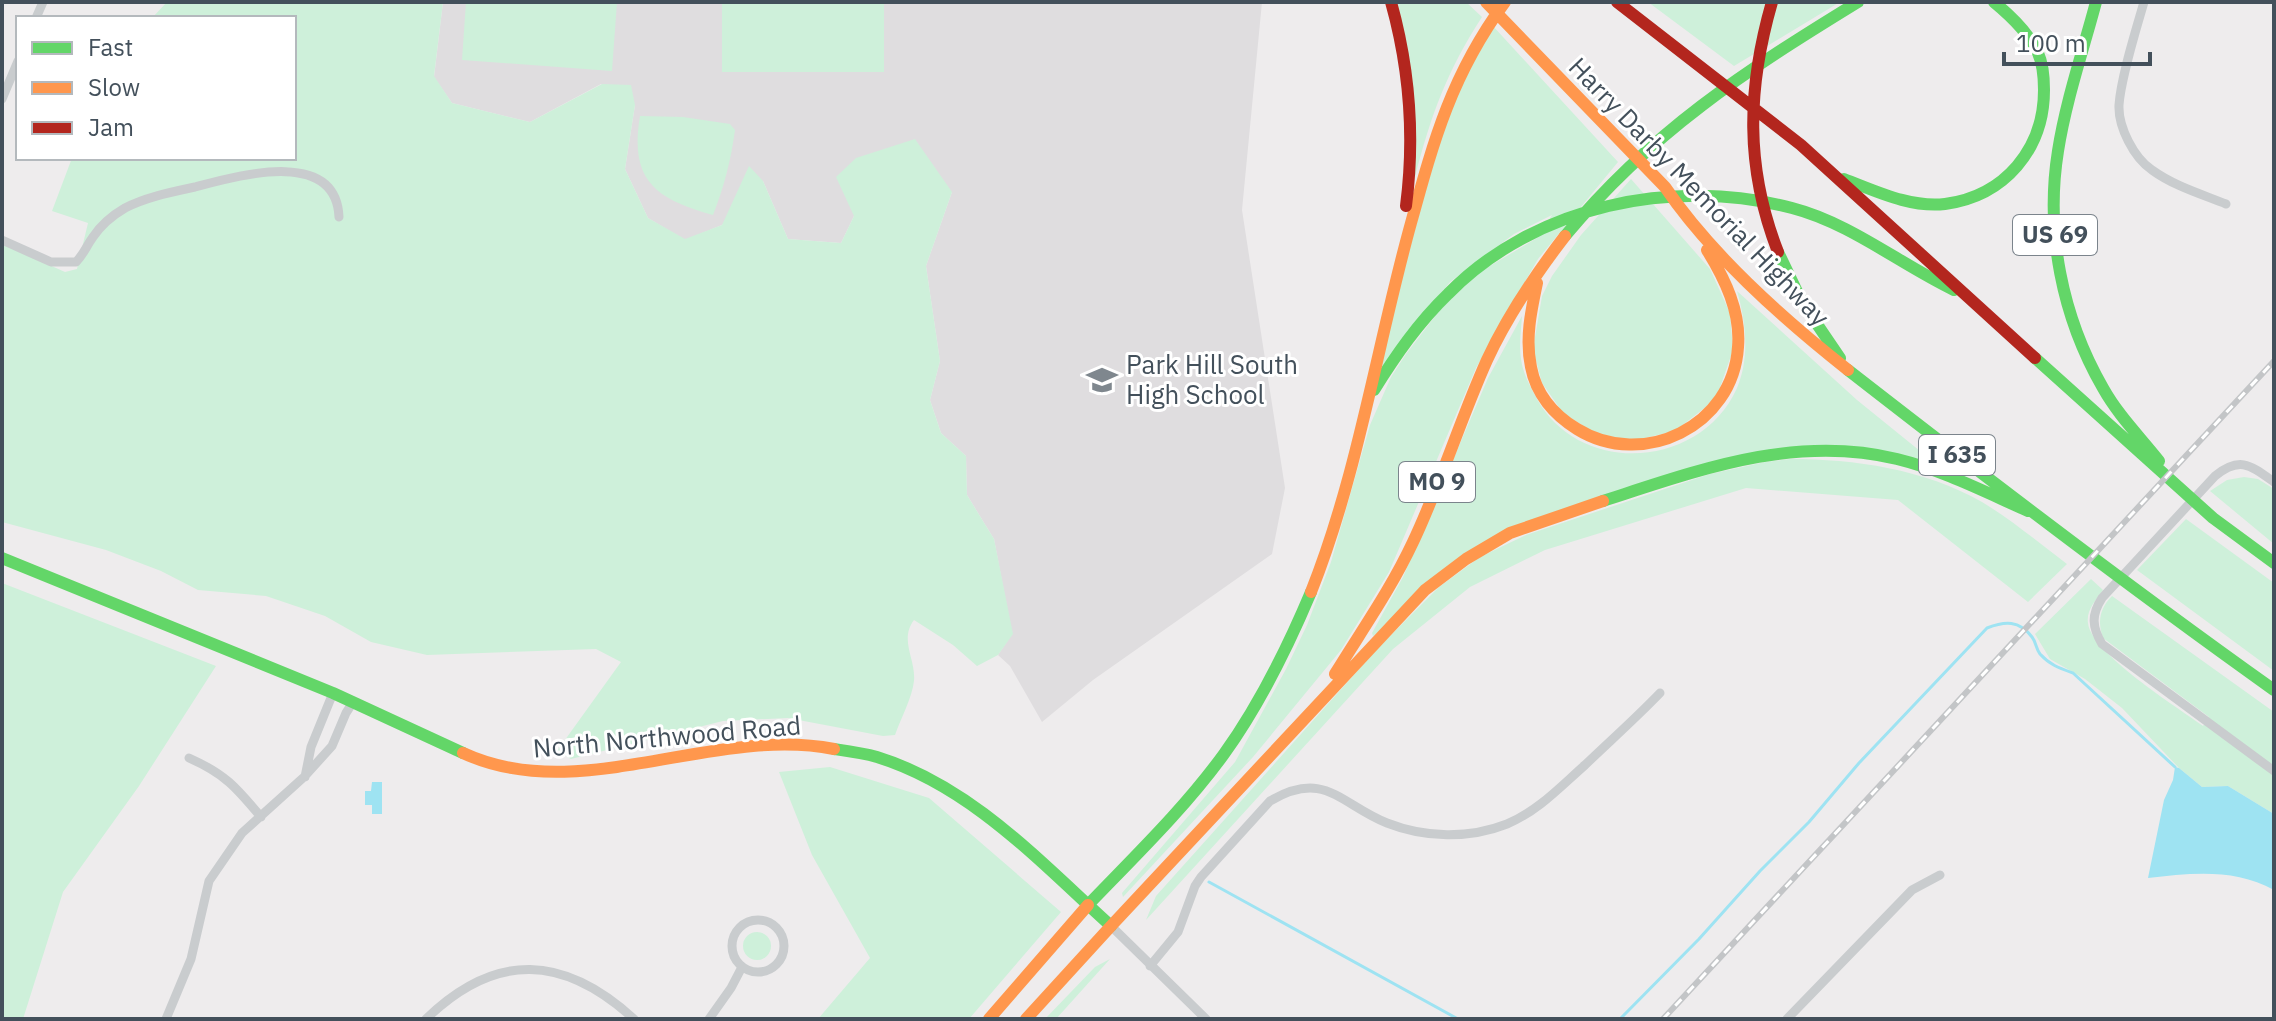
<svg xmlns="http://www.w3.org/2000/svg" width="2276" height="1021" font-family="'IBM Plex Sans',sans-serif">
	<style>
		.education { fill: #dfdddf }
		.green { fill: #cef0da }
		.water { fill: #9ee3f2 }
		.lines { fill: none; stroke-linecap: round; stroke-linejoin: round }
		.stream { stroke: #9ee3f2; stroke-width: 3 }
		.street { stroke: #c9ccce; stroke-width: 9 }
		.fast { stroke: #63d668; stroke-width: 12 }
		.slow { stroke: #ff974d; stroke-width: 12 }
		.jam { stroke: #b3261e; stroke-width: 12 }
		.rail-casing { stroke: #c3c5c7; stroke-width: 6 }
		.rail { stroke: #fff; stroke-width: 3; stroke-dasharray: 9; stroke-linecap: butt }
		.labels { text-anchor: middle; stroke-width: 6; stroke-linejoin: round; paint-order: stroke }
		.shield { fill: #fff; stroke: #7b848c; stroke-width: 2 }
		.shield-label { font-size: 24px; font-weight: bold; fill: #43505b }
		.street-label { font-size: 26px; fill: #43505b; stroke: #fff }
		.poi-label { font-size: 26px; fill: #43505b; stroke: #fff; text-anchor: start }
	</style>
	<rect width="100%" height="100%" fill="#eeeced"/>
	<!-- education -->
	<path class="education" d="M 443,2 L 1262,2 L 1242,210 L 1285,488 L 1272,554 L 1093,680 L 1042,722 L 1010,666 L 998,655 L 1012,634 L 994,539 L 967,495 L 966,456 L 941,433 L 930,400 L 940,361 L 926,266 L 952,192 L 854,216 L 841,243 L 788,239 L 763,181 L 722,225 L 685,240 L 648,218 L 625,169 L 635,105 L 601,84 L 530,122 L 452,103 L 434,77 Z"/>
	<!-- green -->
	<path class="green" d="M 167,2 L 443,2 L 434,76 L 452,103 L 530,122 L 602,84 L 631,85 L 635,105 L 625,169 L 648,218 L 685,239 L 722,225 L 749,166 L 763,181 L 788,239 L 841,243 L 854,216 L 836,177 L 856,158 L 915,139 L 952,192 L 926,266 L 940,361 L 930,400 L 941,433 L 966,456 L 967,495 L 994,539 L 1013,634 L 998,655 L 977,666 L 953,645 L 914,620 C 899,640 916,659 914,681 C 912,698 901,718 895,735 L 883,736 L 788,718 L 723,721 L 571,759 L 557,751 L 621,662 L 596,649 L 427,655 L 371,642 L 325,616 L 266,596 L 198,590 L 161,571 L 106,550 L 2,522 L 2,244 L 65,272 L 77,269 L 88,223 L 52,211 L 72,158 L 294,158 L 294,18 L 152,18 Z
		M 466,2 L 617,2 L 612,71 L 462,60 Z
		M 722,2 L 884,2 L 884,72 L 722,72 Z
		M 1396,2 L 1466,2 L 1482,17 C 1447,71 1431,115 1415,177 Z
		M 1648,2 L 1840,2 L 1734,66 Z
		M 1492,25 L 1618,162 L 1538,259 L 1476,368 L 1389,572 L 1341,650 L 1253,757 L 1123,897 L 1122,893 L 1235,762 L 1286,669 L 1307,625 L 1331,562 L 1370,425 L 1391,377 L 1406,354 L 1439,311 L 1478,273 L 1537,238 L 1552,215 L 1514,234 L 1450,282 L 1381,368 L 1377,367 L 1447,113 Z
		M 640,116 L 683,117 L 730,124 L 735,130 C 731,160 724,187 713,215 C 656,199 629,181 640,116 Z
		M 1631,179 L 1710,269 L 1730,313 L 1733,350 L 1716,399 L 1675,431 L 1632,441 L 1595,433 L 1563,413 L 1542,383 L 1533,349 L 1542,296 L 1552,276 L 1581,235 Z
		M 1737,291 L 1857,400 L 1941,468 L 1815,445 L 1524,522 L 1373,636 L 1372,633 L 1403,577 L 1488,378 L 1522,316 C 1521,330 1519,346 1521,359 C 1523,374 1530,386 1537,399 C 1580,477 1701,469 1737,388 C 1750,357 1746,322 1737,291 Z
		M 1790,459 C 1855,459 1924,469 1982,502 C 2012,520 2039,543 2067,564 L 2028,602 L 1898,500 L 1746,488 L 1545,550 L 1470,587 L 1393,649 L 1146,920 L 1156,896 L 1378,648 L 1439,587 L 1480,557 L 1526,535 L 1710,474 L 1765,462 Z
		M 2244,477 L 2258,479 L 2274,489 L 2274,544 L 2210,491 L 2227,480 Z
		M 2186,519 L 2274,583 L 2274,671 L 2137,570 Z
		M 2091,579 L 2103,590 C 2096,600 2086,610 2088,623 C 2091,653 2177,707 2203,726 L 2209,717 L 2103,638 C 2097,621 2100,608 2112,596 L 2274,712 L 2274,814 L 2228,786 L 2202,787 L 2179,768 L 2122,708 L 2085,679 L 2050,659 L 2035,634 Z
		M 2,583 L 216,666 L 139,786 L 63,892 L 23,1019 L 2,1019 Z
		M 830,767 L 929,798 L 1061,912 L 969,1019 L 818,1019 L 870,958 L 812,855 L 779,772 Z
		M743 946a14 14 0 1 1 28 0a14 14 0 1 1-28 0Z
		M 1110,959 L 1056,1019 L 1045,1019 L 1095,967 Z"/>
	<!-- water -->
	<path class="water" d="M 2175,767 L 2179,768 L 2202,787 L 2228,786 L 2274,814 L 2274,890 C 2235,868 2191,873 2148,878 L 2164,800 L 2173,780 Z
		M 372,782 L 382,782 L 382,814 L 372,814 L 372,805 L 365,805 L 365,791 L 371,791 Z"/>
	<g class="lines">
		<!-- stream -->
		<path class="stream" d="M 1209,882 L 1458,1019
			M 1620,1019 L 1699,939 L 1760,871 L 1809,822 L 1859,763 L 1987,628 C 2005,621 2019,620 2032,637 C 2036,642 2036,649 2040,654 C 2050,665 2059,668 2073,673 L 2175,767"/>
		<!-- street -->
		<path class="street" d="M 2144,2 C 2136,30 2121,77 2119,105 C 2118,127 2134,158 2152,170 C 2174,186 2201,194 2226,204
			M 36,18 L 43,2
			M 2,99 L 18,61
			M 2,240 L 51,262 L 76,262 C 84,254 87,245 93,237 C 101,225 113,215 125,208 C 146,197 172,192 195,187 C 237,176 336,147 339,217
			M 2274,482 C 2250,465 2240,456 2215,476 L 2102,598 C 2091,615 2092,627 2102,644 L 2274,771
			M 189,758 C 225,774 236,787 261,817
			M 305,777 L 311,747 L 333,693
			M732 946a26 26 0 1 1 52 0a26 26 0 1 1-52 0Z
			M 1111,926 L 1206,1019
			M 1150,966 L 1178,932 L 1195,886 L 1201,877 L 1270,801 C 1325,769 1340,804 1387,823 C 1425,838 1469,839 1507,824 C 1538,811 1560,787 1585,765 C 1610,741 1636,718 1660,693
			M 166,1019 L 191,959 L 209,881 L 242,833 L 304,777 L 332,746 L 346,713 L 353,702
			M 426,1019 C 496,951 564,955 634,1019
			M 709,1019 L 731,988 L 742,967
			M 1787,1019 L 1912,890 L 1940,875"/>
		<!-- fast -->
		<path class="fast" d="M 2096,2 C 2083,51 2066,100 2058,151 C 2045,232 2062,317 2103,388 C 2118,415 2140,437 2159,461
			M 1844,179 C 1876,191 1910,208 1945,204 C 2005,196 2044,149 2044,90 C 2044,77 2043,64 2038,53 C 2029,33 2011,16 1994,2
			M 1565,236 C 1652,131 1744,72 1858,2
			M 1778,252 L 1802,302 L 1840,358
			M 2035,358 L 2213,518 L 2274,563
			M 1848,370 C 1988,479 2129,587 2274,690
			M 1374,390 C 1396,355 1418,323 1448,294 C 1535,205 1674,177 1792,208 C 1850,223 1900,264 1954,290
			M 1603,501 C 1699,470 1795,434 1897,459 C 1942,470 1985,492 2028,511
			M 2,558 L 333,693 L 463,753
			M 834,749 C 848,751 863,753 877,757 C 971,786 1040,862 1111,926
			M 1088,905 C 1135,856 1184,809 1224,754 C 1260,704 1287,649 1311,592"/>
		<!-- slow -->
		<path class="slow" d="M 1486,2 L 1665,187 C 1712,256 1782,318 1848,370
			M 1537,283 C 1531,311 1525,339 1531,367 C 1536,394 1554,415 1577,429 C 1643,470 1733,426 1738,347 C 1741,312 1725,279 1707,250
			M 1311,592 C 1358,474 1377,345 1411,223 C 1434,139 1452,74 1505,2
			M 1335,674 C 1362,630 1391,589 1413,542 C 1441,483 1460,420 1487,360 C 1508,315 1535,275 1565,236
			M 463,753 C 579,807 713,725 834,749
			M 1111,926 L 1425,590 L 1466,559 L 1510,533 L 1603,501
			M 989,1019 L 1088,905
			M 1026,1019 L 1111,926"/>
		<!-- jam -->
		<path class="jam" d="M 1391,2 C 1410,70 1415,136 1406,206
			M 1617,2 L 1801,145 L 2035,358
			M 1772,2 C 1747,89 1745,167 1778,252"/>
		<defs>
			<path id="rail" d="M 1663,1019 L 2274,361"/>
		</defs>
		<!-- rail casing -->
		<use href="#rail" class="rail-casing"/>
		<!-- rail -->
		<use href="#rail" class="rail"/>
	</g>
	<!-- icons -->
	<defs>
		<symbol id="school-bare" viewBox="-9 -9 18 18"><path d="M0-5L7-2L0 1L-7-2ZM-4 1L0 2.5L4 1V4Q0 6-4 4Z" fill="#7f878e" stroke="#fff" stroke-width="2.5" paint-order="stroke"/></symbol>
	</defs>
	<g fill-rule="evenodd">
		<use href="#school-bare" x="1080" y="358" width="44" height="44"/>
	</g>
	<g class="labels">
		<!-- shield labels -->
		<g class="shield">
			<rect x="2013" y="215" width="84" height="40" rx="6"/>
			<rect x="1919" y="435" width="76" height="40" rx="6"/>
			<rect x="1399" y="462" width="76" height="40" rx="6"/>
		</g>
		<g class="shield-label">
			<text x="2055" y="243">US 69</text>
			<text x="1957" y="463">I 635</text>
			<text x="1437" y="490">MO 9</text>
		</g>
		<!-- street labels -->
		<g class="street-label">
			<text transform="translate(1699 192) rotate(46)" y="9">Harry Darby Memorial Highway</text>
			<text transform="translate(667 737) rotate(-5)" y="9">North Northwood Road</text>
		</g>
		<!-- poi labels -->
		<g class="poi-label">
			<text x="1126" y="374">Park Hill South<tspan x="1126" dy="30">High School</tspan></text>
		</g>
	</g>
	<!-- border -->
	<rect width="2276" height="1021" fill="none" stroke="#43505b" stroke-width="8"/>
	<!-- legend -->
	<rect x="16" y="16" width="280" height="144" fill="#ffffff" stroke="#b4b9bd" stroke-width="2"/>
	<rect x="32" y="42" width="40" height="12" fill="#63d668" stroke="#b4b9bd" stroke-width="2"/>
	<text x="88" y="56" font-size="24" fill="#43505b">Fast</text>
	<rect x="32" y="82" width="40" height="12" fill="#ff974d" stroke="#b4b9bd" stroke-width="2"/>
	<text x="88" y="96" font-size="24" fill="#43505b">Slow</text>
	<rect x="32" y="122" width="40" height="12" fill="#b3261e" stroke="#b4b9bd" stroke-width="2"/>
	<text x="88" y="136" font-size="24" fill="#43505b">Jam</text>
	<!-- scale -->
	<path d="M2004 52v12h146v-12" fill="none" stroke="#43505b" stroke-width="4"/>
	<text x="2016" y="52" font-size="24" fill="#43505b" stroke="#ffffff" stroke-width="6" paint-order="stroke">100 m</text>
</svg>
